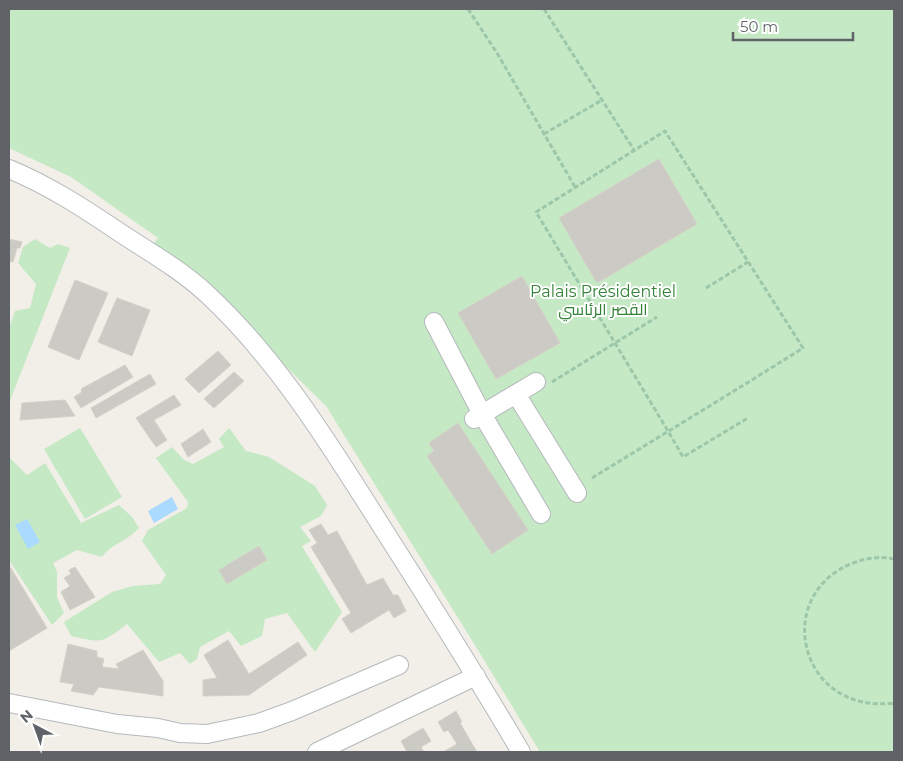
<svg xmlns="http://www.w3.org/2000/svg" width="903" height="761" font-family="Montserrat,Cairo,sans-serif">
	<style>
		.green { fill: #c5e8c5 }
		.water { fill: #aadaff }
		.building { fill: #cccac5; stroke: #d6d1c6 }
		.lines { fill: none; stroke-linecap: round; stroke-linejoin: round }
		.minor-casing { stroke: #b5b8bc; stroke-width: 20 }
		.path { stroke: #9cc7a9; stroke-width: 3; stroke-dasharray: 5 2.5; stroke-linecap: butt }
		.minor { stroke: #fff; stroke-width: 18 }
		.labels { text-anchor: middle; stroke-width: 4; stroke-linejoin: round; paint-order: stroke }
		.park-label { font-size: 16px; fill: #348238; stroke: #fff }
	</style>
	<rect width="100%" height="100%" fill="#f1efe8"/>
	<!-- green -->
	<path class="green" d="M 9,9 L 894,9 L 894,752 L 540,752 L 473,642 L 326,406 L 267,348 L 151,247 L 158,238 L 71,177 L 9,148 Z
		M 35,239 L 50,248 L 58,244 L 70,248 L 9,403 L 9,328 L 15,311 L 30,308 L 36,284 L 18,263 L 23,247 Z
		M 80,428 L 122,497 L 85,519 L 44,449 Z
		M 229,428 L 246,451 L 269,457 L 315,486 L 327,505 L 321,516 L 300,527 L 311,541 L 302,546 L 342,612 L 315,652 L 287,613 L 265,619 L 262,636 L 241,646 L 229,631 L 200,647 L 197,659 L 190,664 L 180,653 L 159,662 L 127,624 C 101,644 102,643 71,636 L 64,622 L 112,592 L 133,586 L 160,584 L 166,575 L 142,541 L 148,530 L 187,508 L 188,502 L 156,458 L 172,447 L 184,460 L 193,464 L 224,447 L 219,439 Z
		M 9,457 L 27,475 L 45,463 L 81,523 L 119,505 L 132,517 L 139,528 C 126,542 114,542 102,557 L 77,550 L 53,563 L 57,572 L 57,597 L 64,613 L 52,625 L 9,560 Z"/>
	<!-- water -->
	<path class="water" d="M 172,497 L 178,509 L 154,523 L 148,511 Z
		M 27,519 L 40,542 L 28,549 L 15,525 Z"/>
	<!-- building -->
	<path class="building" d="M 659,159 L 697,224 L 597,283 L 559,218 Z
		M 9,239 L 22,242 L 20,248 L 17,248 L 13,262 L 9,261 Z
		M 522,276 L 560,343 L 496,379 L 458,313 Z
		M 75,280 L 108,293 L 79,360 L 48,347 Z
		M 117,298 L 150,310 L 132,356 L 98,342 Z
		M 218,351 L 231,365 L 199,393 L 185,379 Z
		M 125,365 L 133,377 L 81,408 L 74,397 L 82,392 L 81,389 Z
		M 234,372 L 244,381 L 214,408 L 204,399 Z
		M 150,374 L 156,384 L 96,418 L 91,408 Z
		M 174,395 L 181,405 L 154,420 L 167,440 L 156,447 L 136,418 Z
		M 65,400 L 75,416 L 20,420 L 22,403 Z
		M 458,423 L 528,530 L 492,554 L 427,456 L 434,451 L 429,443 Z
		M 203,429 L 211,442 L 188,457 L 181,444 Z
		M 321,524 L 328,535 L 337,531 L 367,585 L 383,578 L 393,595 L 398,595 L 406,611 L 394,618 L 389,610 L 351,633 L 342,619 L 351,613 L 311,547 L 317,543 L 309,530 Z
		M 259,546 L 267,560 L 227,584 L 219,570 Z
		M 9,565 L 47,628 L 9,651 Z
		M 75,567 L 95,597 L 70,610 L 61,592 L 70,586 L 64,578 L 71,574 L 69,570 Z
		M 228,640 L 249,674 L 298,642 L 307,655 L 249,695 L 203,696 L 203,680 L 217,678 L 204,655 Z
		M 68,644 L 97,651 L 97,657 L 104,659 L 102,667 L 119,669 L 116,664 L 143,650 L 163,681 L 163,696 L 99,687 L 93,695 L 71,691 L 74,684 L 60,682 Z
		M 456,711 L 462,722 L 460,723 L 477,752 L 443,752 L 457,744 L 448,730 L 444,732 L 438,722 Z
		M 423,728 L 431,741 L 421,747 L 424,752 L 407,752 L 401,741 Z"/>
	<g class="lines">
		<defs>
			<path id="minor" d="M 9,169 C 50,186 85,209 122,234 C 151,253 181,270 207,294 C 281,363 333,450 387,535 C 433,607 478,679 521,752
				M 434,322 L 482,414 L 541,514
				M 516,394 L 577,493
				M 474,419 L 536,382
				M 9,703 L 117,724 L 158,728 L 180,733 L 207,734 L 259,723 L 292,711 L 399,665
				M 317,752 L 476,676"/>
		</defs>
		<!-- minor casing -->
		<use href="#minor" class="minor-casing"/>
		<!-- path -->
		<path class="path" d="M 468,9 L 497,53 L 575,187
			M 544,9 L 634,150
			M 544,134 L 602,100
			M 706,288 L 748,262
			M 552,382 L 657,317
			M 592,478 C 662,435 733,392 803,348 L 665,131 L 536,212 L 668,431 L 683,457 L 748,418
			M 894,559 C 881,556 866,558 853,563 C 771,595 799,715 894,703"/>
		<!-- minor -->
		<use href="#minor" class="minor"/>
	</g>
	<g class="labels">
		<!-- park labels -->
		<g class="park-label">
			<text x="603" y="297">Palais Présidentiel<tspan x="603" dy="18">القصر الرئاسي</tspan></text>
		</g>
	</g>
	<!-- border -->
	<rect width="903" height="761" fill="none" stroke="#5f6368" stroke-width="20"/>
	<!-- north arrow -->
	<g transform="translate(35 726) rotate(319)" stroke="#ffffff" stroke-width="4" paint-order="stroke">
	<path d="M0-4L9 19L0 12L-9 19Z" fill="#5f6368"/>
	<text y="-8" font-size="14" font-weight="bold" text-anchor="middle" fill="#5f6368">N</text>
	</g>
	<!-- scale -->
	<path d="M733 32v8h120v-8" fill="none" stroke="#5f6368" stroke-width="2.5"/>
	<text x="740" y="32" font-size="15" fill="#5f6368" stroke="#ffffff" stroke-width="4" paint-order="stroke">50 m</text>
</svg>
